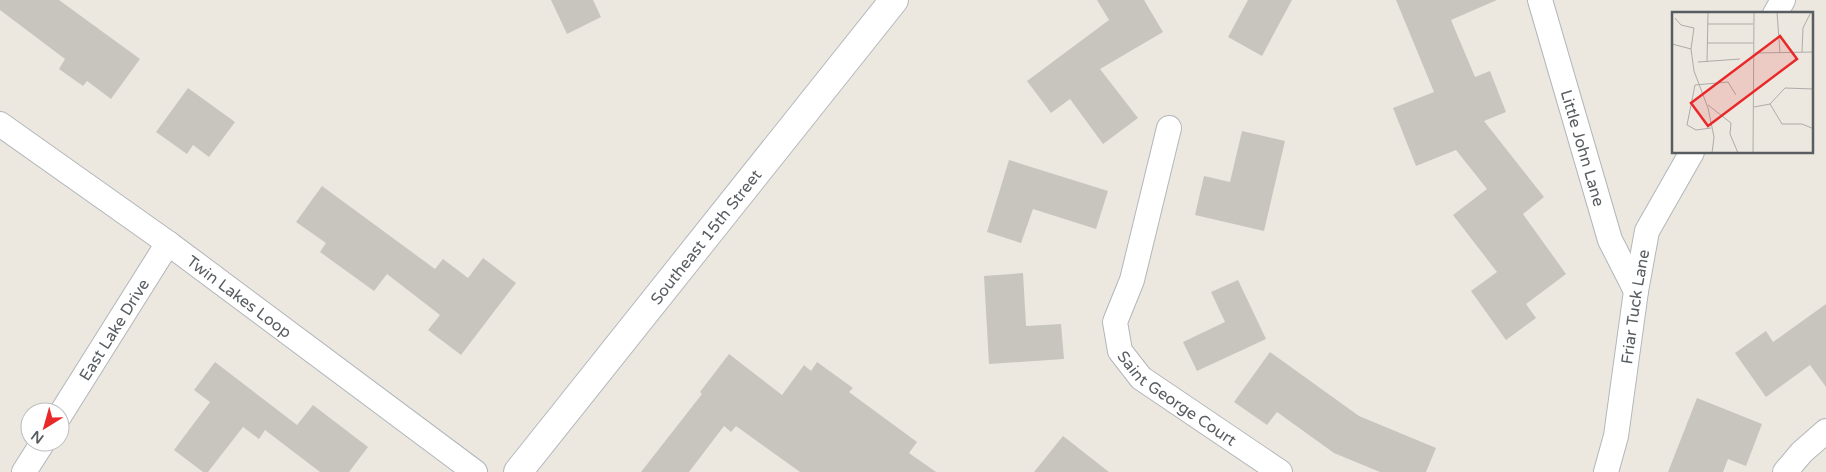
<svg xmlns="http://www.w3.org/2000/svg" width="1826" height="472" font-family="'Varela Round',sans-serif">
	<style>
		.building { fill: #c8c5bf }
		.lines { fill: none; stroke-linecap: round; stroke-linejoin: round }
		.minor-casing { stroke: #b2b6bb; stroke-width: 26 }
		.secondary-casing { stroke: #b3b8bd; stroke-width: 30 }
		.minor { stroke: #fff; stroke-width: 24 }
		.secondary { stroke: #fff; stroke-width: 28 }
		.labels { text-anchor: middle; stroke-width: 4.5; stroke-linejoin: round; paint-order: stroke }
		.street-label { font-size: 16px; fill: #585d61; stroke: #fff }
		.inset-road { fill: none; stroke: #adaca9; stroke-width: 1 }
		.view { fill: #e9282a; fill-opacity: 0.15; stroke: #e9282a; stroke-width: 2.5 }
		.inset-edge { fill: none; stroke: #585d61; stroke-width: 2.5 }
	</style>
	<rect width="100%" height="100%" fill="#ece8df"/>
	<!-- building -->
	<path class="building" d="M 0,0 L 59,0 L 140,59 L 111,99 L 87,81 L 83,86 L 59,69 L 65,59 L 0,10 Z
		M 551,0 L 593,0 L 601,17 L 567,34 Z
		M 1097,0 L 1144,0 L 1163,32 L 1100,69 L 1138,118 L 1103,144 L 1070,99 L 1051,113 L 1027,81 L 1109,20 Z
		M 1248,0 L 1292,0 L 1262,56 L 1228,37 Z
		M 1396,0 L 1497,0 L 1451,20 L 1475,77 L 1490,71 L 1506,112 L 1484,121 L 1544,197 L 1523,214 L 1566,274 L 1526,304 L 1536,318 L 1506,340 L 1471,291 L 1497,272 L 1453,215 L 1487,189 L 1456,150 L 1416,166 L 1393,108 L 1434,92 Z
		M 188,88 L 235,122 L 209,157 L 193,145 L 187,154 L 156,132 Z
		M 1242,131 L 1285,141 L 1264,231 L 1195,215 L 1204,176 L 1230,182 Z
		M 1009,160 L 1108,191 L 1096,229 L 1033,209 L 1021,243 L 987,232 Z
		M 322,186 L 435,269 L 443,259 L 468,278 L 483,258 L 516,283 L 461,355 L 428,330 L 440,315 L 387,274 L 374,291 L 320,252 L 326,243 L 296,222 Z
		M 1023,273 L 1026,326 L 1061,324 L 1064,359 L 989,364 L 984,276 Z
		M 1238,280 L 1266,339 L 1197,371 L 1183,342 L 1225,322 L 1211,292 Z
		M 1826,304 L 1826,387 L 1810,365 L 1766,397 L 1735,353 L 1766,331 L 1773,342 Z
		M 1270,352 L 1359,416 L 1436,448 L 1426,472 L 1380,472 L 1334,453 L 1277,412 L 1267,425 L 1234,402 Z
		M 729,354 L 782,395 L 804,365 L 811,371 L 817,362 L 853,388 L 849,392 L 917,442 L 909,453 L 936,472 L 800,472 L 736,426 L 731,432 L 724,426 L 689,472 L 641,472 L 702,394 L 700,392 Z
		M 215,362 L 297,425 L 313,405 L 368,447 L 349,472 L 320,472 L 265,430 L 259,439 L 243,427 L 208,472 L 203,472 L 174,450 L 210,402 L 194,390 Z
		M 1697,398 L 1762,424 L 1746,466 L 1728,459 L 1723,472 L 1668,472 Z
		M 1063,436 L 1109,472 L 1034,472 Z"/>
	<g class="lines">
		<defs>
			<g id="minor">
				<path id="s1" d="M 1540,0 L 1610,240 L 1636,291"/>
				<path d="M 1775,14 L 1783,0"/>
				<path id="s2" d="M 0,124 L 168,243 L 475,472"/>
				<path id="s3" d="M 1169,128 L 1132,280 L 1115,322 L 1120,351 L 1141,378 L 1280,472"/>
				<path id="s4" d="M 60,415 L 168,243"/>
				<path d="M 24,472 L 43,442"/>
				<path id="s5" d="M 1606,472 L 1616,436 L 1636,291 L 1647,231 L 1692,152"/>
				<path d="M 1785,472 L 1802,452 L 1826,431"/>
			</g>
			<g id="secondary">
				<path id="s6" d="M 518,472 L 894,0"/>
			</g>
		</defs>
		<!-- minor casing -->
		<use href="#minor" class="minor-casing"/>
		<!-- secondary casing -->
		<use href="#secondary" class="secondary-casing"/>
		<!-- minor -->
		<use href="#minor" class="minor"/>
		<!-- secondary -->
		<use href="#secondary" class="secondary"/>
	</g>
	<g class="labels">
		<!-- street labels -->
		<g class="street-label">
			<text dy="6" stroke="none"><textPath href="#s1" startOffset="154">Little John Lane</textPath></text>
			<text dy="6" stroke="none"><textPath href="#s6" startOffset="301">Southeast 15th Street</textPath></text>
			<text dy="6" stroke="none"><textPath href="#s2" startOffset="295">Twin Lakes Loop</textPath></text>
			<text dy="6" stroke="none"><textPath href="#s5" startOffset="168">Friar Tuck Lane</textPath></text>
			<text dy="6" stroke="none"><textPath href="#s4" startOffset="101">East Lake Drive</textPath></text>
			<text dy="6" stroke="none"><textPath href="#s3" startOffset="306">Saint George Court</textPath></text>
		</g>
	</g>
	<!-- overview -->
	<g transform="translate(1672 12)">
		<rect width="141" height="141" fill="#ece8df"/>
		<path class="inset-road" d="M 105,0 L 108,41M 3,6 L 9,13 L 22,16 L 19,37 L 22,59 L 36,96 L 42,125 L 40,141M 36,12 L 81,12M 35,31 L 81,31M 0,32 L 19,37M 130,40 L 131,16 L 139,0M 83,41 L 142,40M 26,50 L 68,47M 35,50 L 36,0M 98,92 L 110,112 L 130,112 L 142,117M 98,92 L 113,76 L 142,77M 36,93 L 59,111 L 58,122 L 66,141M 82,95 L 98,92M 39,116 L 24,118 L 15,113 L 23,73 L 56,70 L 64,83M 81,141 L 82,0"/>
		<path class="view" d="M 108,24 L 125,47 L 36,114 L 19,91 Z"/>
		<rect width="141" height="141" class="inset-edge"/>
	</g>
	<!-- north arrow -->
	<g transform="translate(45 427) rotate(217)"><circle r="24" fill="#ffffff" stroke="#bcbec0"/>
	<path d="M0-4L9 19L0 12L-9 19Z" fill="#e9282a"/>
	<text y="-8" font-size="14" font-weight="bold" text-anchor="middle" fill="#585d61">N</text>
	</g>
</svg>
